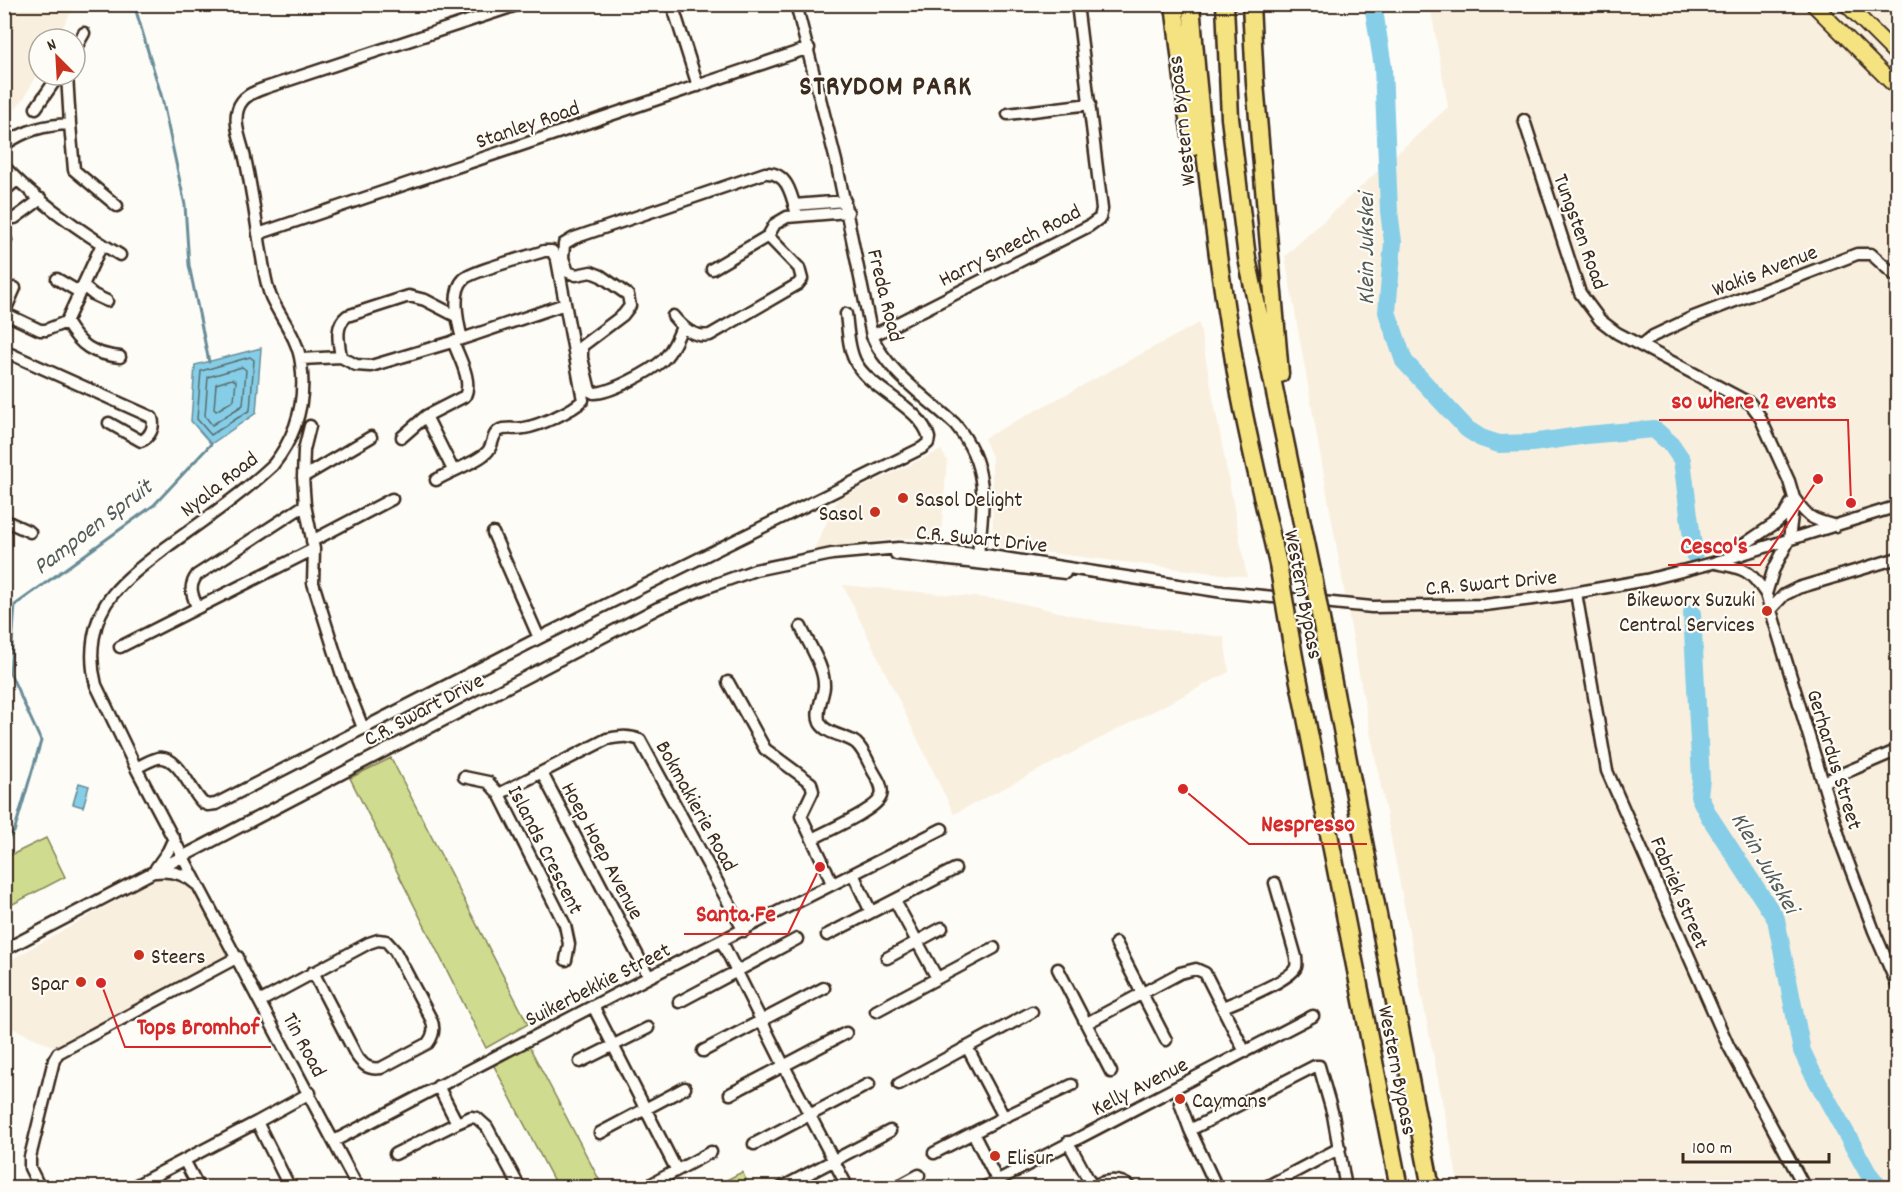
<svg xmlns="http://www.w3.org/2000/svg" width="1902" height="1192" font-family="Dekko,sans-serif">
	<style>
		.built { fill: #f9efde }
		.green { fill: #cfdb8f; stroke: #858256; stroke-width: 1.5 }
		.water { fill: #86cee7; stroke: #688c97; stroke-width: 1.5 }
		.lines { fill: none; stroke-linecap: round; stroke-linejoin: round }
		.shore { stroke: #596c6e; stroke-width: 1.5 }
		.stream { stroke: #688c97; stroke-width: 3 }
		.river { stroke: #86cee7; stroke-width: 18 }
		.minor-casing { stroke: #3b2a1e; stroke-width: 15 }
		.major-casing { stroke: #3b2a1e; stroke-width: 18 }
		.highway-casing { stroke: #3b2a1e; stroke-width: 21 }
		.minor { stroke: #fdfcf7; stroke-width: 10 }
		.major { stroke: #f5e382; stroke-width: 14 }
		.highway { stroke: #f5e382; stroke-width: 16 }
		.highway-bridge-casing { stroke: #3b2a1e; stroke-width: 21; stroke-linecap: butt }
		.highway-bridge { stroke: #f5e382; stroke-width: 16 }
		.poi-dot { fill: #c8321e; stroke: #fdfcf7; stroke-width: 2 }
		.labels { text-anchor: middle; stroke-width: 4.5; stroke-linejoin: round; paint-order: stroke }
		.street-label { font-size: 22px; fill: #3b2a1e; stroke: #fdfcf7 }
		.poi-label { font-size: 22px; fill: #3b2a1e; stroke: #fdfcf7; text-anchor: start }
		.water-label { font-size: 24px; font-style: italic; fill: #525b5a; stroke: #fdfcf7 }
		.district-label { font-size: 28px; font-weight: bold; letter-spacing: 1.5px; fill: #3b2a1e; stroke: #fdfcf7 }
		.leader { fill: none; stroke: #d62828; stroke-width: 2 }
		.callout-dot { fill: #d62828; stroke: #fdfcf7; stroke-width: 2 }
		.callout-label { font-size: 24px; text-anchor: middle; font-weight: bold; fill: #d62828; stroke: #fdfcf7; stroke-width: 4.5; stroke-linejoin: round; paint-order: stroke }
	</style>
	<rect width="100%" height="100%" fill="#fdfcf7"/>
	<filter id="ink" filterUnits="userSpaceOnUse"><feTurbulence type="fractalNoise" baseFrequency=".0167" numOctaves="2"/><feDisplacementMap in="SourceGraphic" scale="12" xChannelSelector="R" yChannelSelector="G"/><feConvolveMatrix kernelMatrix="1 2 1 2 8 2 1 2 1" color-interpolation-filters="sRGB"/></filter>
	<g filter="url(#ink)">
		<!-- built -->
		<path class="built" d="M 5,4 L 75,5 L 56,39 L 39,39 L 39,71 L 24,98 L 5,122 Z
			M 1430,5 L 1897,5 L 1897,1187 L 1459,1187 L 1360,679 L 1285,256 L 1448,107 Z
			M 1199,323 L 1247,577 L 993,546 L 992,457 L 984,438 Z
			M 941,450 L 947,460 L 941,537 L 892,539 L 813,551 L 838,499 Z
			M 843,585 L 1007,600 L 1102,622 L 1224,637 L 1229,672 L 954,814 Z
			M 182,864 L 231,954 L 57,1048 L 5,1025 L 5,963 Z"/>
		<!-- green -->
		<path class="green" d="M 391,758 L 528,1024 L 486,1048 L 350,778 Z
			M 46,838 L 65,877 L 9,906 L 5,898 L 5,858 Z
			M 529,1046 L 603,1187 L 557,1187 L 493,1064 Z
			M 742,1172 L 750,1187 L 713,1187 Z"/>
		<!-- water -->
		<path class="water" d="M 261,348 L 256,413 L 211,444 L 191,421 L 195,365 Z
			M 79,783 L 89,786 L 83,807 L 73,804 Z"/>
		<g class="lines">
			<!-- shore -->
			<path class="shore" d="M 250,357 L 254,360 L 250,410 L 211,435 L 197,419 L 201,371 Z
				M 242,367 L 246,370 L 243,405 L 212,425 L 205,416 L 208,377 Z
				M 232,379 L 236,381 L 234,400 L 216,411 L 214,409 L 216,384 Z"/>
			<!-- stream -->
			<path class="stream" d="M 134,4 L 162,98 L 185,205 L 189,265 L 209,362
				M 4,843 L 14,832 L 41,741 L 10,673 L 15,605 L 154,505 L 211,444"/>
			<!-- river -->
			<path class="river" d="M 1373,4 L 1383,67 L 1389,211 L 1393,242 L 1387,312 L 1404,361 L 1467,429 L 1481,438 L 1499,444 L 1532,443 L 1586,435 L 1654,429 L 1671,444 L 1682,460 L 1694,554
				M 1692,613 L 1701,779 L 1699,796 L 1709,816 L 1776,919 L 1802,1051 L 1811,1070 L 1868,1173 L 1880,1188"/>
			<defs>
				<path id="minor" d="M 672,4 L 698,86
					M 796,4 L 836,161 L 872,336 C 887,372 927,398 955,424 C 992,468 983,510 977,562
					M 75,49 L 84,33
					M 67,75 L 70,124
					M 36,108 L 59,75
					M 1008,114 L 1090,104
					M 1524,120 L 1580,293 L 1600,320 L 1617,333 L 1740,398 L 1750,403 L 1759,415 L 1789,481 L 1794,498 L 1789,540 L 1773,571 L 1766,594
					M 4,145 C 25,130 45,125 70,124 L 74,170 L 117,206
					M 4,166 C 33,198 83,233 120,255
					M 4,191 L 17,180
					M 794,205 L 845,201
					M 15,218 L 41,199
					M 258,234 L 809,48
					M 4,238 L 6,240
					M 712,269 L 768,236 L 775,224 L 787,217 L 848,212
					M 57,279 L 79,292
					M 83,286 L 94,295 L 107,301
					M 4,313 L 40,330 L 46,330 L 66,322 L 102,244
					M 4,313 L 15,288
					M 673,316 C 683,328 694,338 710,335 L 798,284 L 802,279 L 799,268 L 768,236
					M 66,322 C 80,346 93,354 120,357
					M 682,327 C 677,339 672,351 663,360 C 650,372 610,393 594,393 L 590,391 L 582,358 L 582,346 L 623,315 L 630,306 L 628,295 L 601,276 L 591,272 L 576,275 L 568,272 L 563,258 L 564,244 L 574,238 L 765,173 C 788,171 792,197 797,215
					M 872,336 L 1089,226 L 1100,218 L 1102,209 L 1077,4
					M 1642,345 L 1653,336 L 1691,318 L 1857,254 L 1871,254 L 1898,278
					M 4,351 L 149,416 L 152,418 C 155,427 150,437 141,441 L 109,423
					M 341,357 C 339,343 334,326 347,316 L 409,296 L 425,300 L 456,316
					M 301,359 L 341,357 L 356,365 L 371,366 L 462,339 L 565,304
					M 426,416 L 453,470
					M 310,426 L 304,450 L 303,477 L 305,505 L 314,549 L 313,583 L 342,675 L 363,728
					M 402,437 L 426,416 L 465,396 C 473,380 458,356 453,341
					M 303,477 L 371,437
					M 436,480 C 449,472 477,462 486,453 C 494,447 491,434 500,430 C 508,427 516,430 524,428 C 538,426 573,411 583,400 L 557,260 L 552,251 L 544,251 C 530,256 472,271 464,279 C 451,291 458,324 462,339
					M 1794,498 C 1809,519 1811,519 1836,526
					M 4,520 L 30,532
					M 493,533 L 539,638
					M 312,541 L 392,499
					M 896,554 L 1065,573
					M 1730,554 L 1777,522 L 1784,516 L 1791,503
					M 1716,563 C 1744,568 1750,570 1766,594 L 1842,846 L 1874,931 L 1898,987
					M 1576,593 L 1607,771 L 1728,1045 L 1805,1188
					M 197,607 C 192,594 188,587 197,575 L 305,505
					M 1771,609 L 1784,595 L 1798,588 L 1898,558
					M 801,627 C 809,645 825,667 824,687 C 823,697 815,713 820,723 C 827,735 846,735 856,743 C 864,750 868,762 873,771 C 877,778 884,787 881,796 C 878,809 825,832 812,839
					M 120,647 L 314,549
					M 728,682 L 765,749 L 811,783 L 813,791 L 801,816 L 822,860
					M 136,768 C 142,765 150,760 158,758 C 179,755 190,791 203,803 L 208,805 L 216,804 L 539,638 L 922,448 L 928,443 L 929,438 C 922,407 868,389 855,361 C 848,347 848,329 846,314
					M 542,773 L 649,977
					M 464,777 L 488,782 L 499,794 L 565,925 L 569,944 L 566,960
					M 1823,782 L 1898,750
					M 499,794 L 607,739 C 619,737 628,735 640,740 L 744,931
					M 156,868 L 168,851 L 174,838
					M 826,869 L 832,884
					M 155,872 C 170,870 184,873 196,884
					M 853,874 L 871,912
					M 895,901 L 937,978
					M 827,935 L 955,869
					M 722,942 L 784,1066 L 848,1188
					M 1116,943 L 1166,1040
					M 4,950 L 658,608 L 705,588 L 755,570 L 832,554 L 899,548 L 978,554 L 1223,592 L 1372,607 L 1485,605 L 1557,596 L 1646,580 L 1713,563 L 1898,506
					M 887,958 L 942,928
					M 1058,969 L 1111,1072
					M 261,1001 L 369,943 L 378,940 L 386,941 L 395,951 L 431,1019 C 435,1028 434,1035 428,1043 L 381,1068 C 368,1070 363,1065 356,1055 L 313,972
					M 679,1002 L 797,939
					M 593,1006 L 676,1169
					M 1223,1007 C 1238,1001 1291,980 1296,967 C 1297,964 1296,960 1296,957 L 1275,883
					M 876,1011 L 994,948
					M 1087,1023 L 1180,973 L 1196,969 L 1205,973 L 1245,1052
					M 967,1047 L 1004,1117
					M 703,1051 L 824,988
					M 580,1062 L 648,1028
					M 899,1084 L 1032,1012
					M 438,1086 L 457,1123
					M 730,1094 L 846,1033
					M 1180,1103 L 1190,1130 L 1217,1188
					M 257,1122 L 310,1093
					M 1190,1130 L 1315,1066 L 1319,1066 L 1333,1115 L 1346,1188
					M 600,1133 L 685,1088
					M 973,1133 L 997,1180
					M 334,1141 L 649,977 L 942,829
					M 1068,1142 L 1092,1186
					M 754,1144 L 869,1084
					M 934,1153 L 1004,1117 L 1072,1085
					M 395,1154 L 457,1123 L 471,1117 L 477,1118 L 487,1127 L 520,1188
					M 184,1160 L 199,1188
					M 40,1188 L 30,1168 L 30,1157 L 54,1060 L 58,1053 L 238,957
					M 131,1188 L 257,1122 L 290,1188
					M 358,1188 L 136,768 L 96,685 C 88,655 92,619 113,594 C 129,575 149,561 168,546 C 204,520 241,495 273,465 C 297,435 306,400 301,363 C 298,338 281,319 271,297 C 265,283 264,267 261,252 C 256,221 252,189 245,158 C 242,143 233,124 238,109 C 242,96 254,92 265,88 L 520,4
					M 644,1188 L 711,1152
					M 781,1188 L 890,1131
					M 895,1188 L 919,1175
					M 983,1188 L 1313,1016
					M 1089,1188 C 1103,1180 1119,1177 1131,1188
					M 1264,1188 L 1340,1148"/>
				<path id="major" d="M 1813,4 L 1898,89
					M 1846,4 L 1898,56"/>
				<path id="highway" d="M 1174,4 L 1187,112 L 1193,147
					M 1191,4 C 1200,126 1215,247 1235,367 C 1246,433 1263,499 1278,564
					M 1225,4 L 1230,118 L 1247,258 L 1312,571
					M 1251,4 L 1255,83 L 1280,374
					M 1294,657 L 1399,1188
					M 1329,662 L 1431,1188"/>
			</defs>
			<!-- minor casing -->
			<use href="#minor" class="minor-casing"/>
			<!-- major casing -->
			<use href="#major" class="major-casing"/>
			<!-- highway casing -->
			<use href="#highway" class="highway-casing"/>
			<!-- minor -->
			<use href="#minor" class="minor"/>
			<!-- major -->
			<use href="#major" class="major"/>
			<!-- highway -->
			<use href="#highway" class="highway"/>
			<defs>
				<path id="highway-bridge" d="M 1278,564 L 1294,657
					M 1312,571 L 1329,662"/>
			</defs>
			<!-- highway-bridge casing -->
			<use href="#highway-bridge" class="highway-bridge-casing"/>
			<!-- highway-bridge -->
			<use href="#highway-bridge" class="highway-bridge"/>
		</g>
	</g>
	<!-- markers -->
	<g class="poi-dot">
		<circle cx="903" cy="498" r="6"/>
		<circle cx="875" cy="512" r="6"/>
		<circle cx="1767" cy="611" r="6"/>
		<circle cx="139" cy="955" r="6"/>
		<circle cx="81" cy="982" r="6"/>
		<circle cx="1180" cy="1099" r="6"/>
		<circle cx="995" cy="1156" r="6"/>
	</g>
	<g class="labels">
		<!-- street labels -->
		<g class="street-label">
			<text transform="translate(1180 121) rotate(-96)" y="8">Western Bypass</text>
			<text transform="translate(527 123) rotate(-19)" y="8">Stanley Road</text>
			<text transform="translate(1582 231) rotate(70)" y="8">Tungsten Road</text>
			<text transform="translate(1009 244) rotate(-27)" y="8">Harry Sneech Road</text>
			<text transform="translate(1764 269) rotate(-21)" y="8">Wakis Avenue</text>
			<text transform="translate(887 295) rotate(76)" y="8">Freda Road</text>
			<text transform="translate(218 483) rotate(-38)" y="8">Nyala Road</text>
			<text transform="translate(982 537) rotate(6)" y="8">C.R. Swart Drive</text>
			<text transform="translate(1491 581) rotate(-5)" y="8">C.R. Swart Drive</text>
			<text transform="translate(1305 594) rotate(79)" y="8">Western Bypass</text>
			<text transform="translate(423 708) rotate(-28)" y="8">C.R. Swart Drive</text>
			<text transform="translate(1836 759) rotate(73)" y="8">Gerhardus Street</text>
			<text transform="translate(698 805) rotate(61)" y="8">Bokmakierie Road</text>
			<text transform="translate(547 849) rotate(63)" y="8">Islands Crescent</text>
			<text transform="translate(604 850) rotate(62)" y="8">Hoep Hoep Avenue</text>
			<text transform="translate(1681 892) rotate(67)" y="8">Fabriek Street</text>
			<text transform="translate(597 983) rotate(-27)" y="8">Suikerbekkie Street</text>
			<text transform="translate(306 1044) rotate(62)" y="8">Tin Road</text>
			<text transform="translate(1399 1070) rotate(79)" y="8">Western Bypass</text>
			<text transform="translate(1139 1085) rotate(-27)" y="8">Kelly Avenue</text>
		</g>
		<!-- poi labels -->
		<g class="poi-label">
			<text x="915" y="506">Sasol Delight</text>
			<text x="863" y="520" text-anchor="end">Sasol</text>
			<text x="1755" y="606" text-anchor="end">Bikeworx Suzuki<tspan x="1755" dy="25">Central Services</tspan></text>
			<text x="151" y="963">Steers</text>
			<text x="69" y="990" text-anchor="end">Spar</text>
			<text x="1192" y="1107">Caymans</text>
			<text x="1007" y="1164">Elisur</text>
		</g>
		<!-- water labels -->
		<g class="water-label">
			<text transform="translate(1365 249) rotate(-90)" y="8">Klein Jukskei</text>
			<text transform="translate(92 526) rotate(-37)" y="8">Pampoen Spruit</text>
			<text transform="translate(1766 862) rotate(60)" y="8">Klein Jukskei</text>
		</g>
		<!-- district labels -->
		<g class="district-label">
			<text x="886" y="94">STRYDOM PARK</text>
		</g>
	</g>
	<!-- callouts -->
	<path class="leader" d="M1851 503L1848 420H1659M1818 479L1760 565H1668M1183 789L1249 844H1367M820 867L788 934H684M101 983L125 1047H271"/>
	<g class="callout-dot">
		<circle cx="1851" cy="503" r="6"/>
		<circle cx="1818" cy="479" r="6"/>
		<circle cx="1183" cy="789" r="6"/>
		<circle cx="820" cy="867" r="6"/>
		<circle cx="101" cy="983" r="6"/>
	</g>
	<g class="callout-label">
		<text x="1754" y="408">so where 2 events</text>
		<text x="1714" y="553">Cesco's</text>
		<text x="1308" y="831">Nespresso</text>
		<text x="736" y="921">Santa Fe</text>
		<text x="198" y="1034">Tops Bromhof</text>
	</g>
	<!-- margin -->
	<rect width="1902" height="1192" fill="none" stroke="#fdfcf7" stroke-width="24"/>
	<rect x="12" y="12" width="1878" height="1168" fill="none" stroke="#3b2a1e" stroke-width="2" filter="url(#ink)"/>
	<!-- north arrow -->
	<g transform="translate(57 57) rotate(336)"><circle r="28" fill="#fdfcf7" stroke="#afa8a0" stroke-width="1.5"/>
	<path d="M0-4.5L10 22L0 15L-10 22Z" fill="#c8321e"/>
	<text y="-9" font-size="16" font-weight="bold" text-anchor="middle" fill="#3b2a1e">N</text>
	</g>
	<!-- scale -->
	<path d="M1683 1153v9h146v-9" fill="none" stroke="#3b2a1e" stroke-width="3"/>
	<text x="1692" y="1153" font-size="18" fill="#3b2a1e" stroke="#fdfcf7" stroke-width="4.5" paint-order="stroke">100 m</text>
</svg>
